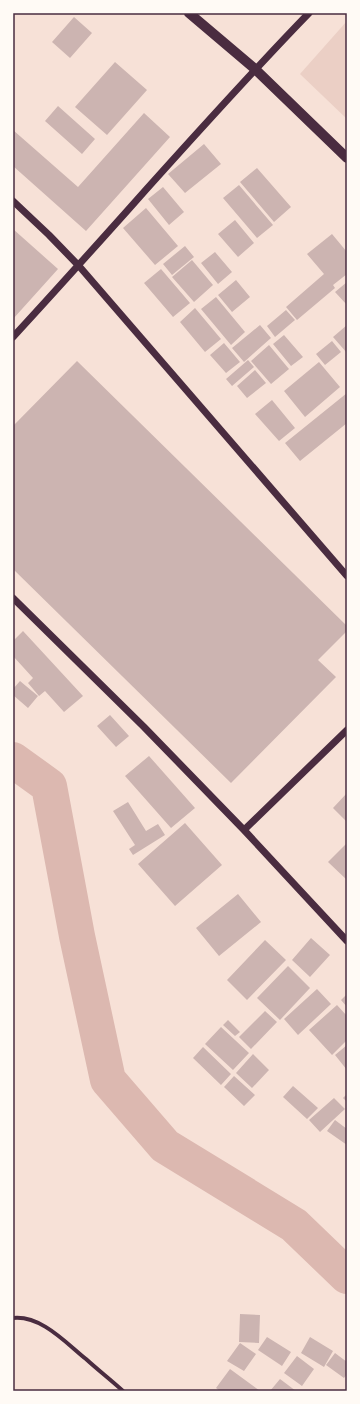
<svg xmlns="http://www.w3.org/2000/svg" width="360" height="1404" font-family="Ubuntu,sans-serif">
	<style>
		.green { fill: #ebcfc5 }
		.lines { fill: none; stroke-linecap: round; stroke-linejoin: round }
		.river { stroke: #dcb8b0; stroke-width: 36 }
		.building { fill: #ccb4b1 }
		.minor { stroke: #4a2c40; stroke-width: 4 }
		.tertiary { stroke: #4a2c40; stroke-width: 7 }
		.primary { stroke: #4a2c40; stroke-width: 10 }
		.neatline { fill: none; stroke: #4a2c40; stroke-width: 1.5 }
	</style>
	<rect width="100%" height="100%" fill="#f7e1d7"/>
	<!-- green -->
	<path class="green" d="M 347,21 L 347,119 L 300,74 Z"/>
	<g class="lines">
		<!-- river -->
		<path class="river" d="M 13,760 L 49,786 L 77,936 L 108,1080 L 165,1146 L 294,1225 L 347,1276"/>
	</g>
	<!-- building -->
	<path class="building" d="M 74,17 L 92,33 L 70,58 L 52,42 Z
		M 115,62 L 147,90 L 107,135 L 75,107 Z
		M 58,106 L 95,139 L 82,154 L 45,121 Z
		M 144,113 L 170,137 L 86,231 L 13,166 L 13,130 L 78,187 Z
		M 204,144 L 221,164 L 185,193 L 168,174 Z
		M 257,168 L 291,207 L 274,222 L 240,182 Z
		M 239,185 L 273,225 L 257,238 L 223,198 Z
		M 163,187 L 184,212 L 169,225 L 148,199 Z
		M 146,208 L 178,246 L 155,265 L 123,228 Z
		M 235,220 L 254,243 L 238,257 L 218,234 Z
		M 13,229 L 58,269 L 13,319 Z
		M 332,234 L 347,252 L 347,274 L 333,285 L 335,288 L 297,320 L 286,307 L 324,274 L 307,254 Z
		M 185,246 L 194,257 L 172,275 L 163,264 Z
		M 215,252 L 232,272 L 218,284 L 201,263 Z
		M 192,260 L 213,285 L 194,302 L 172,277 Z
		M 161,269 L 190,303 L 173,317 L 144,283 Z
		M 236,280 L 250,297 L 232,312 L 218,295 Z
		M 347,282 L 347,305 L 335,292 Z
		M 216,297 L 245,332 L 231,345 L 201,309 Z
		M 195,308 L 221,339 L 205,352 L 180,322 Z
		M 286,310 L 295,320 L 275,337 L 267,326 Z
		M 260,325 L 271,338 L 244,362 L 232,348 Z
		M 347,325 L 347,353 L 333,337 Z
		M 284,335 L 303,357 L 291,366 L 273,344 Z
		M 332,341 L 341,352 L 325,365 L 316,354 Z
		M 224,343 L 240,362 L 226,373 L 210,355 Z
		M 269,345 L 289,369 L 271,384 L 251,361 Z
		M 248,360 L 254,367 L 232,386 L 226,379 Z
		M 77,361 L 347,626 L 347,631 L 318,660 L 336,677 L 231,783 L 13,569 L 13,426 Z
		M 319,362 L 340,387 L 305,417 L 284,391 Z
		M 255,370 L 266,383 L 247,398 L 237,386 Z
		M 347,393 L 347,423 L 300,461 L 285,443 Z
		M 272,400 L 295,428 L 279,441 L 255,414 Z
		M 23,631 L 83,696 L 64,712 L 45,691 L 39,696 L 28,683 L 33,678 L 13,656 L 13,641 Z
		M 20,681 L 38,696 L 28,708 L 13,695 L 13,689 Z
		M 110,715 L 129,736 L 116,747 L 97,726 Z
		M 149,756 L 195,808 L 171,828 L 125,776 Z
		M 347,793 L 347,822 L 333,808 Z
		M 128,802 L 146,831 L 158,824 L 165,835 L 133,855 L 129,849 L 135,845 L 113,811 Z
		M 185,823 L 222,865 L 175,906 L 138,864 Z
		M 347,843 L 347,880 L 328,862 Z
		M 238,894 L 261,922 L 219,956 L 196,928 Z
		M 311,938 L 330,955 L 310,977 L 292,960 Z
		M 265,940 L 286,960 L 247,1000 L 227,980 Z
		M 288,966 L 310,988 L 280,1020 L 257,998 Z
		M 317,989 L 331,1004 L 298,1035 L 284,1019 Z
		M 347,994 L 347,1007 L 341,1000 Z
		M 337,1005 L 347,1016 L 347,1040 L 332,1055 L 309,1030 Z
		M 265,1011 L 277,1022 L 251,1049 L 239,1037 Z
		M 228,1020 L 240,1032 L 235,1036 L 223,1025 Z
		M 221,1027 L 249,1053 L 233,1070 L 205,1044 Z
		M 347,1045 L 347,1070 L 335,1055 Z
		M 203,1047 L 231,1074 L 221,1085 L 193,1058 Z
		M 253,1054 L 269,1070 L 252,1088 L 236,1073 Z
		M 234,1076 L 255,1095 L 244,1106 L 224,1087 Z
		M 293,1086 L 318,1108 L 307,1119 L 283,1097 Z
		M 347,1094 L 347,1102 L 343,1098 Z
		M 334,1098 L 345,1109 L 320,1132 L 309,1120 Z
		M 335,1120 L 347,1129 L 347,1145 L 327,1131 Z
		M 240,1314 L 260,1315 L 259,1343 L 239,1342 Z
		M 267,1337 L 291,1352 L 282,1366 L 258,1350 Z
		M 310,1337 L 333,1351 L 324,1367 L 301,1353 Z
		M 240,1343 L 256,1354 L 244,1371 L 227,1361 Z
		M 335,1353 L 347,1362 L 347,1374 L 344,1378 L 326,1365 Z
		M 297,1356 L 314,1369 L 302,1386 L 284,1373 Z
		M 230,1369 L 260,1391 L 220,1391 L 216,1388 Z
		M 280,1379 L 296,1391 L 270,1391 Z"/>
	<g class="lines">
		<!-- minor -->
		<path class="minor" d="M 13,1318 C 41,1315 66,1343 86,1359 C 98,1370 111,1380 123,1391"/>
		<!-- tertiary -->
		<path class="tertiary" d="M 13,201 L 49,235 L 79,266 L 347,576
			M 13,337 C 112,230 207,118 309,13
			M 13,598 L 144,727 L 244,830 L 347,941
			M 244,830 L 347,730"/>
		<!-- primary -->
		<path class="primary" d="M 189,13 L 255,69 L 347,158"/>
	</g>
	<!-- border -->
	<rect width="360" height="1404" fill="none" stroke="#fffaf5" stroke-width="28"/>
	<rect x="14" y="14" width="332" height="1376" class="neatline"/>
</svg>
